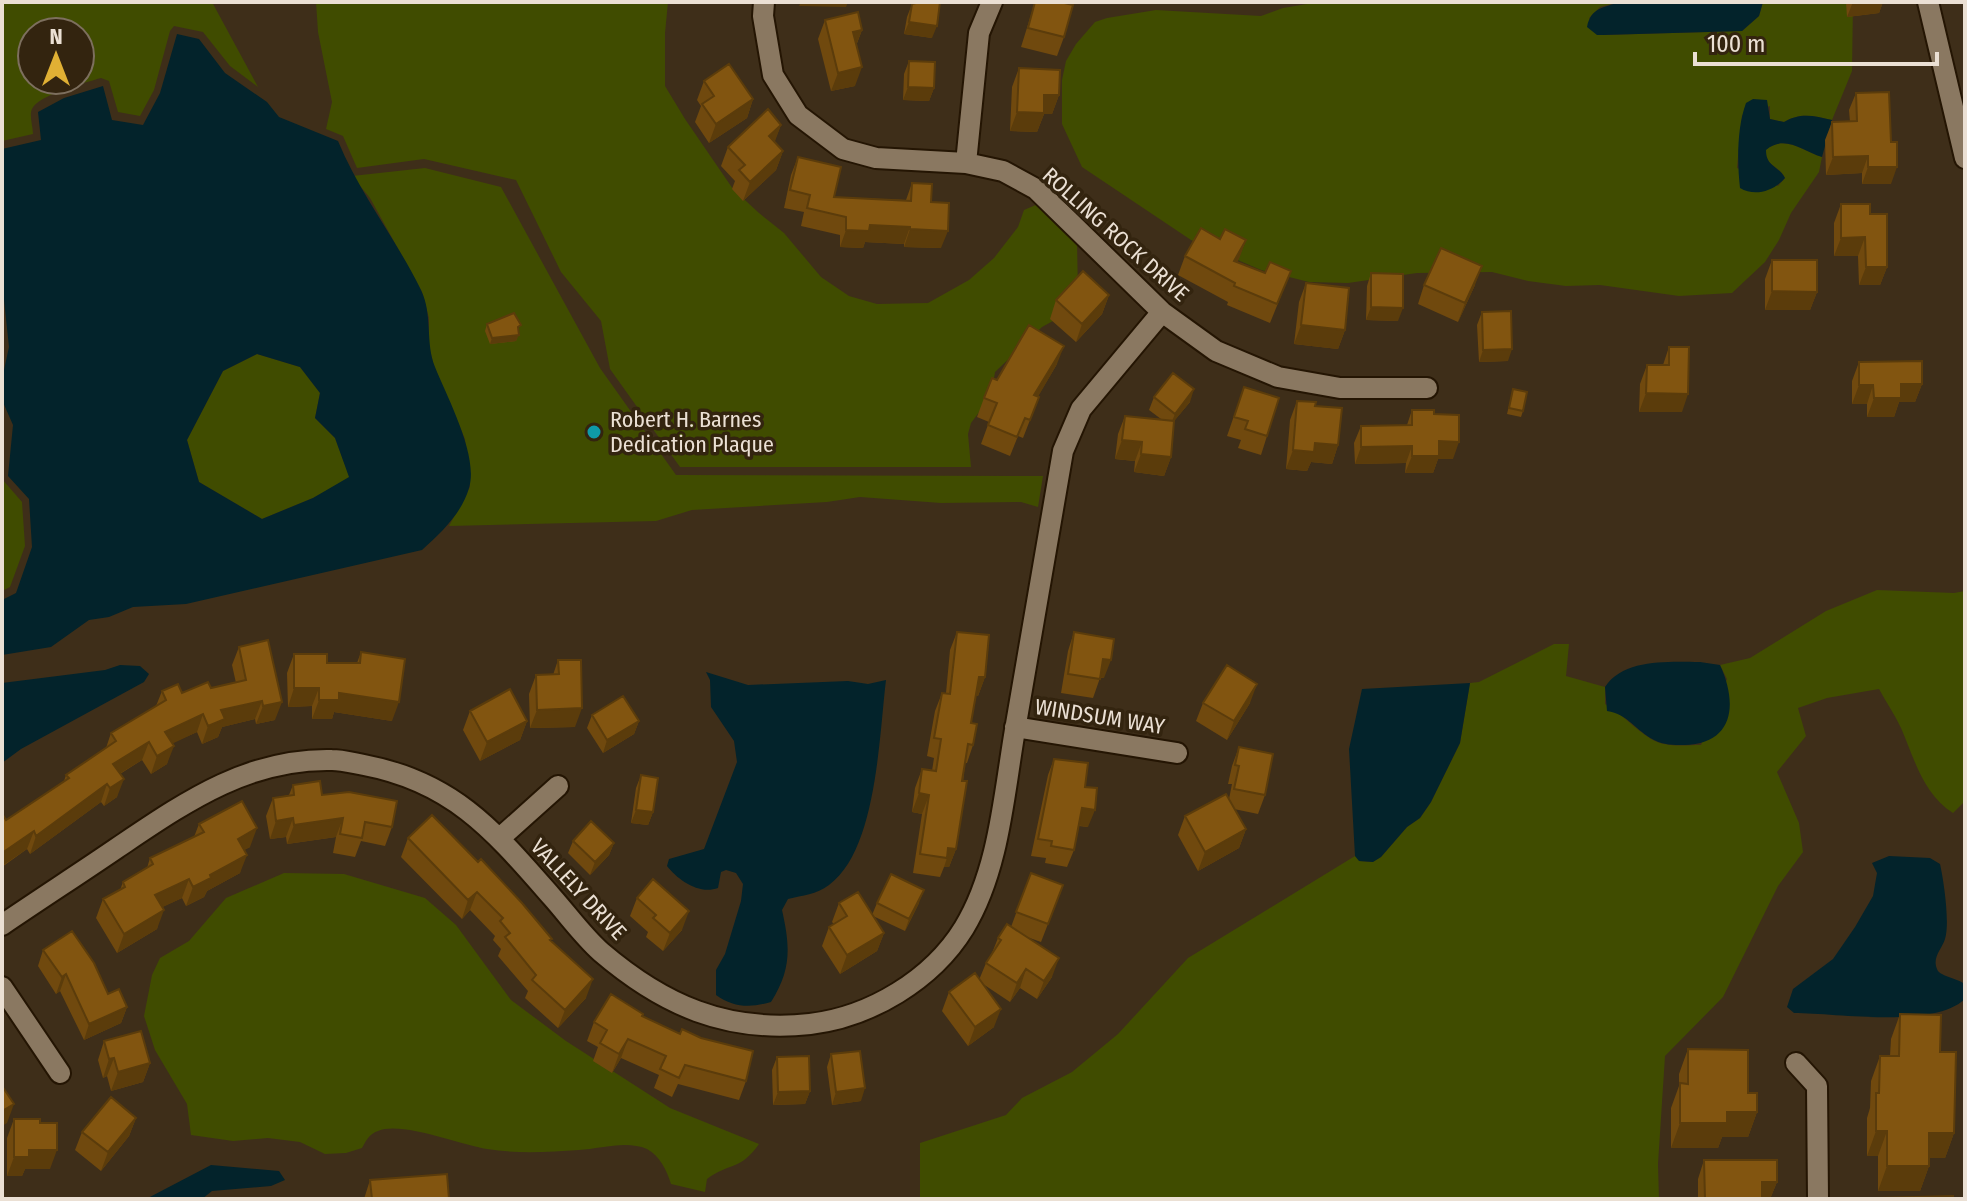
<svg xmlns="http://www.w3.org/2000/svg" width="1967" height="1201" font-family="'Fira Sans Condensed',sans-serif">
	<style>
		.green { fill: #404c00; fill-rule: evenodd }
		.water { fill: #03232b; fill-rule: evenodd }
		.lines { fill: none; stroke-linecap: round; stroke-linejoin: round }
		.minor-casing { stroke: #241503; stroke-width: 24 }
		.minor { stroke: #8a7861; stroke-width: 20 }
		.wall { fill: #70490e }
		.shaded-wall { fill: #5b3c0b }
		.building { fill: #825510; stroke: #5b3c0b; stroke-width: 2 }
		.culture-dot { fill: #0f9aa8; stroke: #33240f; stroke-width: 3 }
		.labels { text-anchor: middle; stroke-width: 7; stroke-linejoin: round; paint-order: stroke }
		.street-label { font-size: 22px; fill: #ebe0d4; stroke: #33240f }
		.poi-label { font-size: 22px; fill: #ebe0d4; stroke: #33240f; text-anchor: start }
	</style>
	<rect width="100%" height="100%" fill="#3e2e19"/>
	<!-- green -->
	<path class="green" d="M 2,2 L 212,2 L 258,87 L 230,66 L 203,32 L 174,26 L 170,31 L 154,90 L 140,116 L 118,112 L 109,81 L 101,78 C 87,82 38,95 32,109 C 29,115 33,127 33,134 L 2,141 ZM 32,32 L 80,32 L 80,80 L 32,80 Z
		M 316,2 L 668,2 L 665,33 L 665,86 L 685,119 L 733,189 L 759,213 L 784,233 L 821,277 L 849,296 L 877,304 L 928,303 L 969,280 L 994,258 L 1018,227 L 1024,210 L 1038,204 L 1077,241 L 1078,293 L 1053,321 L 1042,327 L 995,372 L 991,396 L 971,423 L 968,434 L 971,467 L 680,467 L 610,369 L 601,321 L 561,272 L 516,180 L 424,159 L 357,168 L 343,136 L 326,129 L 332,102 L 318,32 Z
		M 1319,2 L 1619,2 L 1600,7 L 1589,18 L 1603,35 L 1742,31 L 1759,16 L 1763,2 L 1853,2 L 1852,71 L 1832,120 C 1814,116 1801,112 1784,122 L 1770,119 L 1770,106 L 1742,115 L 1737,168 L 1778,186 L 1785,178 C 1779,165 1766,167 1765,150 C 1785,134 1802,151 1822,157 L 1819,172 L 1791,213 L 1779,240 L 1765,262 L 1732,293 L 1679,296 L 1600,285 L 1566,286 L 1528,281 L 1492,272 L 1417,273 L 1348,283 L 1309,282 L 1261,270 L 1191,240 L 1082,167 L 1062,124 L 1062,80 L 1066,61 L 1076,44 L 1095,22 L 1107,18 L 1156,10 L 1261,16 L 1283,8 Z
		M 425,168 L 501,187 L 600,368 L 676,475 L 1043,476 L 1038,507 L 1021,502 L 941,503 L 860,497 L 827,502 L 692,510 L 656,521 L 449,526 L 470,487 L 465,439 L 434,366 L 429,347 L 429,318 L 422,292 L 370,198 L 352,176 Z
		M 257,354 L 300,367 L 320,393 L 315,418 L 335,438 L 350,478 L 313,498 L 262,519 L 199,482 L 187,440 L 223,371 Z
		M 2,479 L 22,502 L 25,546 L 10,587 L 2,591 Z
		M 1877,590 L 1954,593 L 1965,591 L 1965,801 L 1953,813 C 1923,794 1914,758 1901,728 C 1895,715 1886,702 1879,689 L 1827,698 L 1798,708 L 1806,736 L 1777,772 L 1799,823 L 1803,852 L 1778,886 L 1723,997 L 1665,1056 L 1658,1164 L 1659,1199 L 920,1199 L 920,1143 L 1006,1115 L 1022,1098 L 1072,1072 L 1118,1034 L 1188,958 L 1355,856 L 1360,861 L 1372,862 L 1381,857 L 1407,827 L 1420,818 L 1431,802 L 1460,743 L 1470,683 L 1479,682 L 1554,644 L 1569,644 L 1566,676 L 1605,687 L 1605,704 C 1622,714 1635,729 1651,739 C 1666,748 1685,745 1701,745 L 1727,679 L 1720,665 L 1750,658 L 1826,611 Z
		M 284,873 L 344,874 L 425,898 L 456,925 L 511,1000 L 566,1041 L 670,1108 L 759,1144 C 740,1171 730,1162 707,1179 L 705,1192 L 671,1184 C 667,1171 660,1156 647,1149 C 626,1140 600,1149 579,1150 C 549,1152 517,1154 487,1149 C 460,1145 402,1121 378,1131 C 369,1134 366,1141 362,1148 L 346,1153 L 325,1154 L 300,1142 L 268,1138 L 233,1141 L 191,1135 L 187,1104 L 155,1050 L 144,1016 L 152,975 L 160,958 L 189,941 L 226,898 Z"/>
	<!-- water -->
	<path class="water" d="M 1619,2 L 1763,2 L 1759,16 L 1742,31 L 1603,35 L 1597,35 L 1587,27 C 1591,7 1604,8 1619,2 Z
		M 177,34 L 199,39 L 225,73 L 267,102 L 279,117 L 338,141 C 360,194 396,239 421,290 C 433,315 425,342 435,367 C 447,397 479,456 469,488 C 462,513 441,533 422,550 L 186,604 L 133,607 L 109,617 L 89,620 L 51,647 L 2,655 L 2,600 L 16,593 L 32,547 L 29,499 L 8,476 L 13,425 L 2,400 L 2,379 L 9,347 L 2,281 L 2,149 L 41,140 L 38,112 L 64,98 L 103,86 L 112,120 L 143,125 L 160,93 ZM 257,354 L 300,367 L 320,393 L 315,418 L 335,438 L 349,477 L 313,498 L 262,519 L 199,482 L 187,440 L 223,371 Z
		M 1753,99 L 1767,100 L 1770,119 L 1784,122 C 1801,112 1814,116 1832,120 L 1822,157 C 1802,151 1785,134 1766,150 C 1766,167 1778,165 1785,178 C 1774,191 1755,197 1740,188 C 1737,162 1737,127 1746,103 Z
		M 1700,662 L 1720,665 C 1738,704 1734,744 1684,745 C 1673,745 1664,745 1654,740 C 1636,731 1628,714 1607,711 L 1605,687 C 1624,658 1670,662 1700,662 Z
		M 120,665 L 140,666 L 149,674 L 144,682 L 21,749 L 2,763 L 2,683 L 105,670 Z
		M 706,672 L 748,685 L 848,681 L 868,684 L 886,680 C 879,736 877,850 829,885 C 816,895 803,895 788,899 L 782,910 C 790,946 792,969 771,1002 C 751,1008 734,1008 716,995 L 716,970 L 725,954 L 741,901 L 743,884 L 736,873 L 726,870 L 721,872 L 718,888 C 699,895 678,880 667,866 L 669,859 L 704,849 L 737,762 L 734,741 L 711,707 L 710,680 Z
		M 1470,683 L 1460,743 L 1431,802 L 1420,818 L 1407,827 L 1381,857 L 1373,862 L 1359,861 L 1355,856 L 1349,749 L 1362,689 Z
		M 1889,856 L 1930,858 L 1940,864 C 1944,882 1950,923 1945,939 C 1942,949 1932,957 1937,969 C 1939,976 1956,978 1963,983 L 1965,999 C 1933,1029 1837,1013 1794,1013 L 1787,1007 L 1793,989 L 1833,959 L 1855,927 L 1873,896 L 1877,873 L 1872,863 Z
		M 211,1165 L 279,1171 L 285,1180 L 271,1186 L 212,1191 L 202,1199 L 146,1199 Z"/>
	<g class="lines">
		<defs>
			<path id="minor" d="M 764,2 L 763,16 L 773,75 L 798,115 L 843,149 L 876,158 L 966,163 L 1003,171 L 1036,189 L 1162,312 L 1216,351 L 1278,377 L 1340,388 L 1427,388
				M 1928,2 L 1965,158
				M 966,163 L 979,33 L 992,2
				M 1015,727 L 1177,753
				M 500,838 L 558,786
				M 2,925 C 40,899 79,874 117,848 C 184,803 247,758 332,760 C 342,760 353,763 364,765 C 454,782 495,832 552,897 C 568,915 583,936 601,952 C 663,1005 726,1033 810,1024 C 870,1017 932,980 964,928 C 1000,869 1004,791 1016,724 C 1032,633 1048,542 1063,451 L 1081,409 L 1162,312
				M 2,987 L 60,1073
				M 1796,1063 L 1817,1086 L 1818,1199"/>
		</defs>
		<!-- minor casing -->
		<use href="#minor" class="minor-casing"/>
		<!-- minor -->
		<use href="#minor" class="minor"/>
	</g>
	<!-- wall -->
	<path class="wall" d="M 1035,2 L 1064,37 L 1057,56 L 1021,47 Z
		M 1846,2 L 1883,2 L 1879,13 L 1847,17 Z
		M 912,4 L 932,38 L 904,34 L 907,17 Z
		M 825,20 L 862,30 L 856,46 L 855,86 L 831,91 L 818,39 Z
		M 909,61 L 934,88 L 929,101 L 903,100 L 904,74 Z
		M 1019,68 L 1059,95 L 1052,114 L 1044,114 L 1037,132 L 1010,131 L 1012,87 Z
		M 704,81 L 753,99 L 747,118 L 709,143 L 695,122 L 701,106 L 697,100 Z
		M 1856,93 L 1891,184 L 1862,184 L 1862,173 L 1826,175 L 1825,140 L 1832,122 L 1850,122 L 1849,110 Z
		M 781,125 L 774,142 L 783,151 L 776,170 L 743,201 L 732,189 L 735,181 L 721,166 L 728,147 Z
		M 798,157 L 834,197 L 906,200 L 912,183 L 931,202 L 941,248 L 904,247 L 904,244 L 865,242 L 863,248 L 840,247 L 840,235 L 801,226 L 804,212 L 784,208 L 791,175 Z
		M 1841,204 L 1870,214 L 1887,267 L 1880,285 L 1859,285 L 1858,256 L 1834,256 L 1834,223 Z
		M 1220,239 L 1246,240 L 1237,262 L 1265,273 L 1291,271 L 1270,323 L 1227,305 L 1228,302 L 1178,275 L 1185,256 Z
		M 1772,260 L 1817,292 L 1810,310 L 1765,310 L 1765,279 Z
		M 1371,273 L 1398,321 L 1366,320 L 1367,286 Z
		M 1306,283 L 1345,330 L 1338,349 L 1294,344 L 1299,302 Z
		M 1424,285 L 1475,285 L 1458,322 L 1418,304 Z
		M 1109,295 L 1102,314 L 1076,342 L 1050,319 L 1056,300 Z
		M 1482,312 L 1508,361 L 1479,362 L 1477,325 Z
		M 487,324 L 519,331 L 516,341 L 490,344 L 485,331 Z
		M 1669,347 L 1682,412 L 1639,412 L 1640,384 L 1647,365 L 1663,365 Z
		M 1859,362 L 1922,384 L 1915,402 L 1899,402 L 1894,417 L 1867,417 L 1867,404 L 1852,404 L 1852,381 Z
		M 1057,364 L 1038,396 L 1039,397 L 1023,438 L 1018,436 L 1010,456 L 981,444 L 989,422 L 977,417 L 984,398 L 997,380 Z
		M 1244,387 L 1267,436 L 1261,455 L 1238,448 L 1241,440 L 1227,436 Z
		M 1513,389 L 1523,411 L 1521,417 L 1507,414 Z
		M 1154,397 L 1190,402 L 1174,421 L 1171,457 L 1164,476 L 1134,472 L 1135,461 L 1115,459 L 1118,434 L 1125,416 L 1161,419 L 1149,410 Z
		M 1297,401 L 1315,406 L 1338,445 L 1332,464 L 1311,462 L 1307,471 L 1286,469 L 1290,420 Z
		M 1412,410 L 1434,414 L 1453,459 L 1438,459 L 1433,473 L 1405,473 L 1406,463 L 1355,464 L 1354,443 L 1361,426 L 1407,425 Z
		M 957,632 L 985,677 L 978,696 L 976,696 L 971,723 L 973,745 L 967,763 L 965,763 L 956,849 L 949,867 L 944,867 L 940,877 L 913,873 L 922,814 L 912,812 L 915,788 L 922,769 L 932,771 L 934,758 L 927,756 L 935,711 L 942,693 L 946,693 L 950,650 Z
		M 1074,632 L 1104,678 L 1100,678 L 1093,698 L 1061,693 L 1068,651 Z
		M 239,647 L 275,720 L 256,724 L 255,719 L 222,727 L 218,737 L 202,744 L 197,732 L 172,743 L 167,764 L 151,774 L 142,760 L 120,774 L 117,797 L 104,806 L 101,802 L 30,854 L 27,849 L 2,867 L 2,816 L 6,820 L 64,781 L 66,775 L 106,748 L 111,733 L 156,706 L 162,691 L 182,693 L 236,683 L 232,665 Z
		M 361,652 L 392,721 L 334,712 L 332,719 L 312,719 L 312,706 L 288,707 L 287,673 L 294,654 L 327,663 L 357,663 Z
		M 558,660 L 575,727 L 530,728 L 529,694 L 536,675 L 553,675 Z
		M 1203,703 L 1250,703 L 1227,740 L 1196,721 Z
		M 470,711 L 527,721 L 520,740 L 480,761 L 463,730 Z
		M 592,715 L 639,721 L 634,734 L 603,753 L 587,728 Z
		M 1239,747 L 1265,795 L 1258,814 L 1234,809 L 1246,829 L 1239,848 L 1198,871 L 1178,835 L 1185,816 L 1229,799 L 1232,784 L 1228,784 L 1232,766 Z
		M 1054,759 L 1088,827 L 1079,826 L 1074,850 L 1067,867 L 1045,863 L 1046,858 L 1031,856 L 1048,775 Z
		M 641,775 L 653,812 L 648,825 L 631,823 L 636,788 Z
		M 293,785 L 322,795 L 392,827 L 385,846 L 361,841 L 355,857 L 333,853 L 336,837 L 287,844 L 286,837 L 270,839 L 266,816 L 273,798 L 289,795 Z
		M 199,824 L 250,847 L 244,850 L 240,873 L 207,891 L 204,897 L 186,906 L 182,898 L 162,907 L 157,929 L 117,953 L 96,918 L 103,899 L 120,890 L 123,882 L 147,868 L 150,858 L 194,837 Z
		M 408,838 L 551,941 L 586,998 L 558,1028 L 525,998 L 528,991 L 498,956 L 501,949 L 493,940 L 495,936 L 470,910 L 462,919 L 401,857 Z
		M 573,841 L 614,843 L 609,855 L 590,875 L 568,853 Z
		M 1031,873 L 1063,885 L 1041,942 L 1027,937 L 1052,977 L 1037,999 L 1020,988 L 1010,1002 L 983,984 L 994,1027 L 968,1046 L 942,1011 L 949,992 L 979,980 L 986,963 L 992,953 L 998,938 L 1011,927 Z
		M 637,898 L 682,930 L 663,951 L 646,937 L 648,932 L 630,916 Z
		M 839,903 L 872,915 L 877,903 L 919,903 L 905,931 L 873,916 L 884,933 L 877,951 L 840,974 L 822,946 L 829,927 L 834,924 L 832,922 Z
		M 43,950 L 127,1007 L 121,1023 L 84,1040 L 60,991 L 56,994 L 38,966 Z
		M 1900,1014 L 1940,1052 L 1954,1133 L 1945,1158 L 1929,1158 L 1929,1166 L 1920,1191 L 1878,1191 L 1878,1156 L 1867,1156 L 1867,1118 L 1870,1108 L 1871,1081 L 1880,1056 L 1890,1056 L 1891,1039 Z
		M 642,1017 L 746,1081 L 739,1100 L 678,1084 L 672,1097 L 654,1088 L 659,1075 L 621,1058 L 612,1073 L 593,1061 L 598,1047 L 587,1041 L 594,1022 Z
		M 104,1041 L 150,1063 L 143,1082 L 111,1091 L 107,1076 L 103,1078 L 98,1060 Z
		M 1688,1049 L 1748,1093 L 1757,1112 L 1748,1137 L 1722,1137 L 1718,1148 L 1671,1148 L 1671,1108 L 1679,1086 L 1679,1074 Z
		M 831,1054 L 861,1101 L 832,1105 L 827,1067 Z
		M 777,1057 L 810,1091 L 805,1104 L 773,1105 L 772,1070 Z
		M 136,1118 L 129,1136 L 101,1171 L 75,1150 L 82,1132 Z
		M 14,1119 L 40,1123 L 50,1169 L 25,1169 L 22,1176 L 7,1176 L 7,1138 Z
		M 1704,1160 L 1777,1182 L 1770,1199 L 1698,1199 L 1698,1179 Z
		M 370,1180 L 449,1199 L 364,1199 Z"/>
	<!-- shaded-wall -->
	<path class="shaded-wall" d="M 801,2 L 848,2 L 846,7 L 799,6 Z
		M 1853,2 L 1883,2 L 1879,13 L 1847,17 Z
		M 909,22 L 937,26 L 932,38 L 904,34 Z
		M 862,30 L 855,48 L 853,32 Z
		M 862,67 L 855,86 L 831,91 L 838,73 Z
		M 908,87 L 934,88 L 929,101 L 903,100 Z
		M 1044,95 L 1059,95 L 1052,114 L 1044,114 L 1037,132 L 1010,131 L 1017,112 Z
		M 753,99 L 747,118 L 709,143 L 716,124 Z
		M 781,125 L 774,144 L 769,136 Z
		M 783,151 L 776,170 L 743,201 L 750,182 Z
		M 1868,156 L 1862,173 L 1826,175 L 1833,157 Z
		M 1868,167 L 1897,167 L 1891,184 L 1862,184 Z
		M 870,225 L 910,227 L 904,244 L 865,242 L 863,248 L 840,247 L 846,230 Z
		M 910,229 L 948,231 L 941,248 L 904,247 Z
		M 1865,237 L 1858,256 L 1834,256 L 1841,238 Z
		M 1246,240 L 1239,259 L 1227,279 L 1234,261 Z
		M 1482,266 L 1475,285 L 1458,322 L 1465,303 Z
		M 1866,267 L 1887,267 L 1880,285 L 1859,285 Z
		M 1772,291 L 1817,292 L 1810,310 L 1765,310 Z
		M 1109,295 L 1102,314 L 1076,342 L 1082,324 Z
		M 1371,307 L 1403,308 L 1398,321 L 1366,320 Z
		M 1301,325 L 1345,330 L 1338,349 L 1294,344 Z
		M 519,335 L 516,341 L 490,344 L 492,338 Z
		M 1064,346 L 1057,364 L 1028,414 L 1034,395 Z
		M 1512,349 L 1508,361 L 1479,362 L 1483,350 Z
		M 1901,384 L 1922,384 L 1915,402 L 1899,402 L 1894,417 L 1867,417 L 1874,398 Z
		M 1859,385 L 1873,385 L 1867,404 L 1852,404 Z
		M 1194,389 L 1190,402 L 1170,426 L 1175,414 Z
		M 1646,393 L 1688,394 L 1682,412 L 1639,412 Z
		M 1122,440 L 1142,442 L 1135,461 L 1115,459 Z
		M 1439,441 L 1459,442 L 1453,459 L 1438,459 L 1433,473 L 1405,473 L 1412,456 Z
		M 1315,443 L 1338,445 L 1332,464 L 1311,462 L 1307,471 L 1286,469 L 1293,450 Z
		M 1412,446 L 1406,463 L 1355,464 L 1361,447 Z
		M 1141,454 L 1171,457 L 1164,476 L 1134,472 Z
		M 1103,659 L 1111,660 L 1104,678 L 1096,677 Z
		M 979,677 L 985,677 L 978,696 L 973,696 Z
		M 1257,684 L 1250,703 L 1227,740 L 1234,721 Z
		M 294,688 L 319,688 L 312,706 L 288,707 Z
		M 339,693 L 399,702 L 392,721 L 334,712 L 332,719 L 312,719 L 319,700 Z
		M 262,701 L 255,719 L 222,727 L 218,737 L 202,744 L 208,726 L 221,710 Z
		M 282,702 L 275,720 L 256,724 L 263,706 Z
		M 582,708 L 575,727 L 530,728 L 537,710 Z
		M 203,714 L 197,732 L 159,750 L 165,732 Z
		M 527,721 L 520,740 L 480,761 L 487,742 Z
		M 639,721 L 634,734 L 603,753 L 607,740 Z
		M 149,742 L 142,760 L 106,782 L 113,764 Z
		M 174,746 L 167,764 L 151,774 L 157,756 Z
		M 124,779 L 117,797 L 104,806 L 110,788 Z
		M 107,784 L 101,802 L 30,854 L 36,836 Z
		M 919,793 L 929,795 L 922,814 L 912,812 Z
		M 1082,808 L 1095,810 L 1088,827 L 1076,825 Z
		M 636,810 L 653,812 L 648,825 L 631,823 Z
		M 293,818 L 286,837 L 270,839 L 276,821 Z
		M 343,818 L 336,837 L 287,844 L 294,825 Z
		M 257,828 L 250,847 L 231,857 L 238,839 Z
		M 1246,829 L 1239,848 L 1198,871 L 1205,852 Z
		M 34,831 L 27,849 L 2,866 L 2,853 Z
		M 614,843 L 609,855 L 590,875 L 595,862 Z
		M 948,848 L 956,849 L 949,867 L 944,867 L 947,858 Z
		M 247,855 L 240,873 L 207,891 L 204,897 L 186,906 L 193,887 L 210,875 Z
		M 189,879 L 182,898 L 148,914 L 155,895 Z
		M 924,890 L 919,903 L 905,931 L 909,919 Z
		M 477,892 L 470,910 L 462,919 L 468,900 Z
		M 164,910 L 157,929 L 117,953 L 124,934 Z
		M 689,911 L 682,930 L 663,951 L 670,933 Z
		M 884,933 L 877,951 L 840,974 L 847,955 Z
		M 1059,958 L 1052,977 L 1037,999 L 1044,981 Z
		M 1026,969 L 1020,988 L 1010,1002 L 1017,983 Z
		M 66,974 L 60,991 L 56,994 L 62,977 Z
		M 593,979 L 586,998 L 558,1028 L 565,1010 Z
		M 127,1007 L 121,1023 L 84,1040 L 89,1024 Z
		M 1001,1009 L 994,1027 L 968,1046 L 975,1027 Z
		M 628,1039 L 621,1058 L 612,1073 L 619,1054 Z
		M 114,1058 L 107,1076 L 103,1078 L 109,1059 Z
		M 150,1063 L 143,1082 L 111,1091 L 118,1072 Z
		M 865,1088 L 861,1101 L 832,1105 L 836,1092 Z
		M 810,1091 L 805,1104 L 773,1105 L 778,1092 Z
		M 14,1104 L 7,1123 L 2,1126 L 2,1111 Z
		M 1727,1112 L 1757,1112 L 1748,1137 L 1722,1137 L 1718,1148 L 1671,1148 L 1680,1123 Z
		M 136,1118 L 129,1136 L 101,1171 L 108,1152 Z
		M 1876,1131 L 1887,1131 L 1878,1156 L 1867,1156 Z
		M 1929,1133 L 1954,1133 L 1945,1158 L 1920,1158 Z
		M 29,1150 L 57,1150 L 50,1169 L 25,1169 L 22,1176 L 7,1176 L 14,1157 Z
		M 1887,1166 L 1929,1166 L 1920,1191 L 1878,1191 Z
		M 1762,1182 L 1777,1182 L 1770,1199 L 1756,1199 Z"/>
	<!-- building -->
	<path class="building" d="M 920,2 L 940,2 L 937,26 L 909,22 L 912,4 Z
		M 1035,2 L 1060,2 L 1073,5 L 1064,37 L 1028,28 Z
		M 858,12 L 862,30 L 853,32 L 862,67 L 838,73 L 825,20 Z
		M 909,61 L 935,62 L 934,88 L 908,87 Z
		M 729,64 L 753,99 L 716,124 L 702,104 L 714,96 L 704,81 Z
		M 1019,68 L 1060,70 L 1059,95 L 1044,95 L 1044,113 L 1017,112 Z
		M 1889,92 L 1891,142 L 1897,142 L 1897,167 L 1868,167 L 1868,156 L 1833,157 L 1832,122 L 1857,121 L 1856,93 Z
		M 768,109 L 781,125 L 769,136 L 783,151 L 750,182 L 739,170 L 745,165 L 728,147 Z
		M 798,157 L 841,167 L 834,197 L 911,201 L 912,183 L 932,184 L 931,202 L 949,203 L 948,231 L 910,229 L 910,227 L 870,225 L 869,231 L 846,230 L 846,217 L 807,208 L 810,195 L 790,190 Z
		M 1841,204 L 1870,204 L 1870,214 L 1887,214 L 1887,267 L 1866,267 L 1865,237 L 1841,238 Z
		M 1201,228 L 1220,239 L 1225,229 L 1246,240 L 1234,261 L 1265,273 L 1270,262 L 1291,271 L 1277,304 L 1234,286 L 1235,283 L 1185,256 Z
		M 1441,248 L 1482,266 L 1465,303 L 1424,285 Z
		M 1772,260 L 1817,260 L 1817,292 L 1772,291 Z
		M 1083,271 L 1109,295 L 1082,324 L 1056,300 Z
		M 1371,273 L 1403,274 L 1403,308 L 1371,307 Z
		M 1306,283 L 1349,288 L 1345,330 L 1301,325 Z
		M 1511,311 L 1512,349 L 1483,350 L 1482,312 Z
		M 514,313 L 521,325 L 518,327 L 519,335 L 492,338 L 487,324 Z
		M 1029,325 L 1064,346 L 1034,395 L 1039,397 L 1030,420 L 1025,418 L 1017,437 L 988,425 L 997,403 L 984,398 L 992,378 L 997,380 Z
		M 1669,347 L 1689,347 L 1688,394 L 1646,393 L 1647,365 L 1669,365 Z
		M 1922,361 L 1922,384 L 1901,384 L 1901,398 L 1874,398 L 1873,385 L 1859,385 L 1859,362 Z
		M 1173,373 L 1194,389 L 1175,414 L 1154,397 Z
		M 1244,387 L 1279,398 L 1267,436 L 1245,429 L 1248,421 L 1234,417 Z
		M 1513,389 L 1527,392 L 1523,411 L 1509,408 Z
		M 1297,401 L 1316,402 L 1315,406 L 1342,408 L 1338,445 L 1315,443 L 1314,452 L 1293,450 Z
		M 1412,410 L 1434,410 L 1434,414 L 1459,415 L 1459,442 L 1439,441 L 1439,456 L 1412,456 L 1412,446 L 1361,447 L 1361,426 L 1412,425 Z
		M 1125,416 L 1174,421 L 1171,457 L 1141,454 L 1142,442 L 1122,440 Z
		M 957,632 L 989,635 L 985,677 L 979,677 L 971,723 L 977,724 L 973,745 L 968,744 L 962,781 L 967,781 L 956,849 L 948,848 L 947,858 L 920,854 L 929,795 L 919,793 L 922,769 L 936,771 L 941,739 L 934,738 L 942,693 L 950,694 Z
		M 1074,632 L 1114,639 L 1111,660 L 1103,659 L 1100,679 L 1068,674 Z
		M 268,640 L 282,702 L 263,706 L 262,701 L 221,710 L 225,719 L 208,726 L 203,714 L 165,732 L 174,746 L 157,756 L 149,742 L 113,764 L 124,779 L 110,788 L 107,784 L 36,836 L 34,831 L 2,853 L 2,816 L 3,815 L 6,820 L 69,778 L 66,775 L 116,741 L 111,733 L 166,700 L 162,691 L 178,684 L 182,693 L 208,682 L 211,688 L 246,680 L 239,647 Z
		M 361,652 L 405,659 L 399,702 L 339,693 L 339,700 L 319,700 L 319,688 L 294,688 L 294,654 L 327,654 L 327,663 L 360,663 Z
		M 558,660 L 581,660 L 582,708 L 537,710 L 536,675 L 559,674 Z
		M 1227,665 L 1257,684 L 1234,721 L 1203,703 Z
		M 510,689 L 527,721 L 487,742 L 470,711 Z
		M 623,696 L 639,721 L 607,740 L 592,715 Z
		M 1239,747 L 1273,754 L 1265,795 L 1234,789 L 1239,766 L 1235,765 Z
		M 1054,759 L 1088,763 L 1085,787 L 1097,788 L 1095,810 L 1082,808 L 1074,850 L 1051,846 L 1052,841 L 1038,839 Z
		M 641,775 L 658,778 L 653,812 L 636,810 Z
		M 320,781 L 322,795 L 349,792 L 397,801 L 392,827 L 365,822 L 362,838 L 340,834 L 343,818 L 294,825 L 293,818 L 276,821 L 273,798 L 294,795 L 293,785 Z
		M 1226,794 L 1246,829 L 1205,852 L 1185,816 Z
		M 242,801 L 257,828 L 238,839 L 247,855 L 210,875 L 211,878 L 193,887 L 189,879 L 155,895 L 164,910 L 124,934 L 103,899 L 125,887 L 123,882 L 153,864 L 150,858 L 204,832 L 199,824 Z
		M 432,815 L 478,862 L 481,859 L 522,903 L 552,939 L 550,940 L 593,979 L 565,1010 L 532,980 L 536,975 L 505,937 L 510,933 L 500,921 L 503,918 L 477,892 L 468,900 L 408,838 Z
		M 591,821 L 614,843 L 595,862 L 573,841 Z
		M 1031,873 L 1063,885 L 1048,924 L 1016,912 Z
		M 891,874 L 924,890 L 909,919 L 877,903 Z
		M 653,879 L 689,911 L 670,933 L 653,918 L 656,915 L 637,898 Z
		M 858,892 L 884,933 L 847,955 L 829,927 L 847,916 L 839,903 Z
		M 1007,924 L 1059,958 L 1044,981 L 1026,969 L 1017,983 L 986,963 L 1001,940 L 998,938 Z
		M 72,931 L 94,963 L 108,994 L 119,989 L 127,1007 L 89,1024 L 66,974 L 62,977 L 43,950 Z
		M 975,973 L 1001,1009 L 975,1027 L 949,992 Z
		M 611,994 L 643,1014 L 642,1016 L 680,1034 L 682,1029 L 701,1038 L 753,1051 L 746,1081 L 685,1065 L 679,1078 L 660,1069 L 666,1056 L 628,1039 L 619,1054 L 600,1043 L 607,1030 L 594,1022 Z
		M 1900,1014 L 1941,1015 L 1940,1052 L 1956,1052 L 1954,1133 L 1929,1133 L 1929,1166 L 1887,1166 L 1887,1131 L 1876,1131 L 1876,1093 L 1879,1093 L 1880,1056 L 1899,1056 Z
		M 141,1031 L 150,1063 L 118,1072 L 114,1058 L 109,1059 L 104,1041 Z
		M 1688,1049 L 1748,1050 L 1748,1093 L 1757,1093 L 1757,1112 L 1727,1112 L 1727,1123 L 1680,1123 L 1680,1083 L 1688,1084 Z
		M 860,1051 L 865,1088 L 836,1092 L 831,1054 Z
		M 809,1056 L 810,1091 L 778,1092 L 777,1057 Z
		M 2,1086 L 14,1104 L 2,1111 Z
		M 111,1097 L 136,1118 L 108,1152 L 82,1132 Z
		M 14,1119 L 40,1119 L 40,1123 L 57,1123 L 57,1150 L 29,1150 L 29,1157 L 14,1157 Z
		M 1704,1160 L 1777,1160 L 1777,1182 L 1762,1182 L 1762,1199 L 1705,1199 Z
		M 447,1174 L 449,1199 L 372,1199 L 370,1180 Z
		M 1953,1196 L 1953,1199 L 1877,1199 L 1877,1198 Z"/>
	<!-- markers -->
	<circle class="culture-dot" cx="594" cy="432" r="8"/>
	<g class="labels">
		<!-- street labels -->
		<g class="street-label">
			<text transform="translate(1116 234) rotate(42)" y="8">ROLLING ROCK DRIVE</text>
			<text transform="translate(1100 716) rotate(9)" y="8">WINDSUM WAY</text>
			<text transform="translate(579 889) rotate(47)" y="8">VALLELY DRIVE</text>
		</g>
		<!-- poi labels -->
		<g class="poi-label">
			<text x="610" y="427">Robert H. Barnes<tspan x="610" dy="25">Dedication Plaque</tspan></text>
		</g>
	</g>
	<!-- border -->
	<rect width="1967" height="1201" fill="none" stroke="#ebe0d4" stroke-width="8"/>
	<!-- north arrow -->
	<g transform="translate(56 56)"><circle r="38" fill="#33240f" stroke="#7d6f5e" stroke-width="2"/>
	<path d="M0-6L14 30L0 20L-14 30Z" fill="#e0b034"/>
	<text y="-12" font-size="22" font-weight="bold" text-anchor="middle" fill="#ebe0d4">N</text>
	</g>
	<!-- scale -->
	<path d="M1695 52v12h242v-12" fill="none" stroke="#ebe0d4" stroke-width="4"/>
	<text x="1707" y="52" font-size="24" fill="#ebe0d4" stroke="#33240f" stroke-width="6" paint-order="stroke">100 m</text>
</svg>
